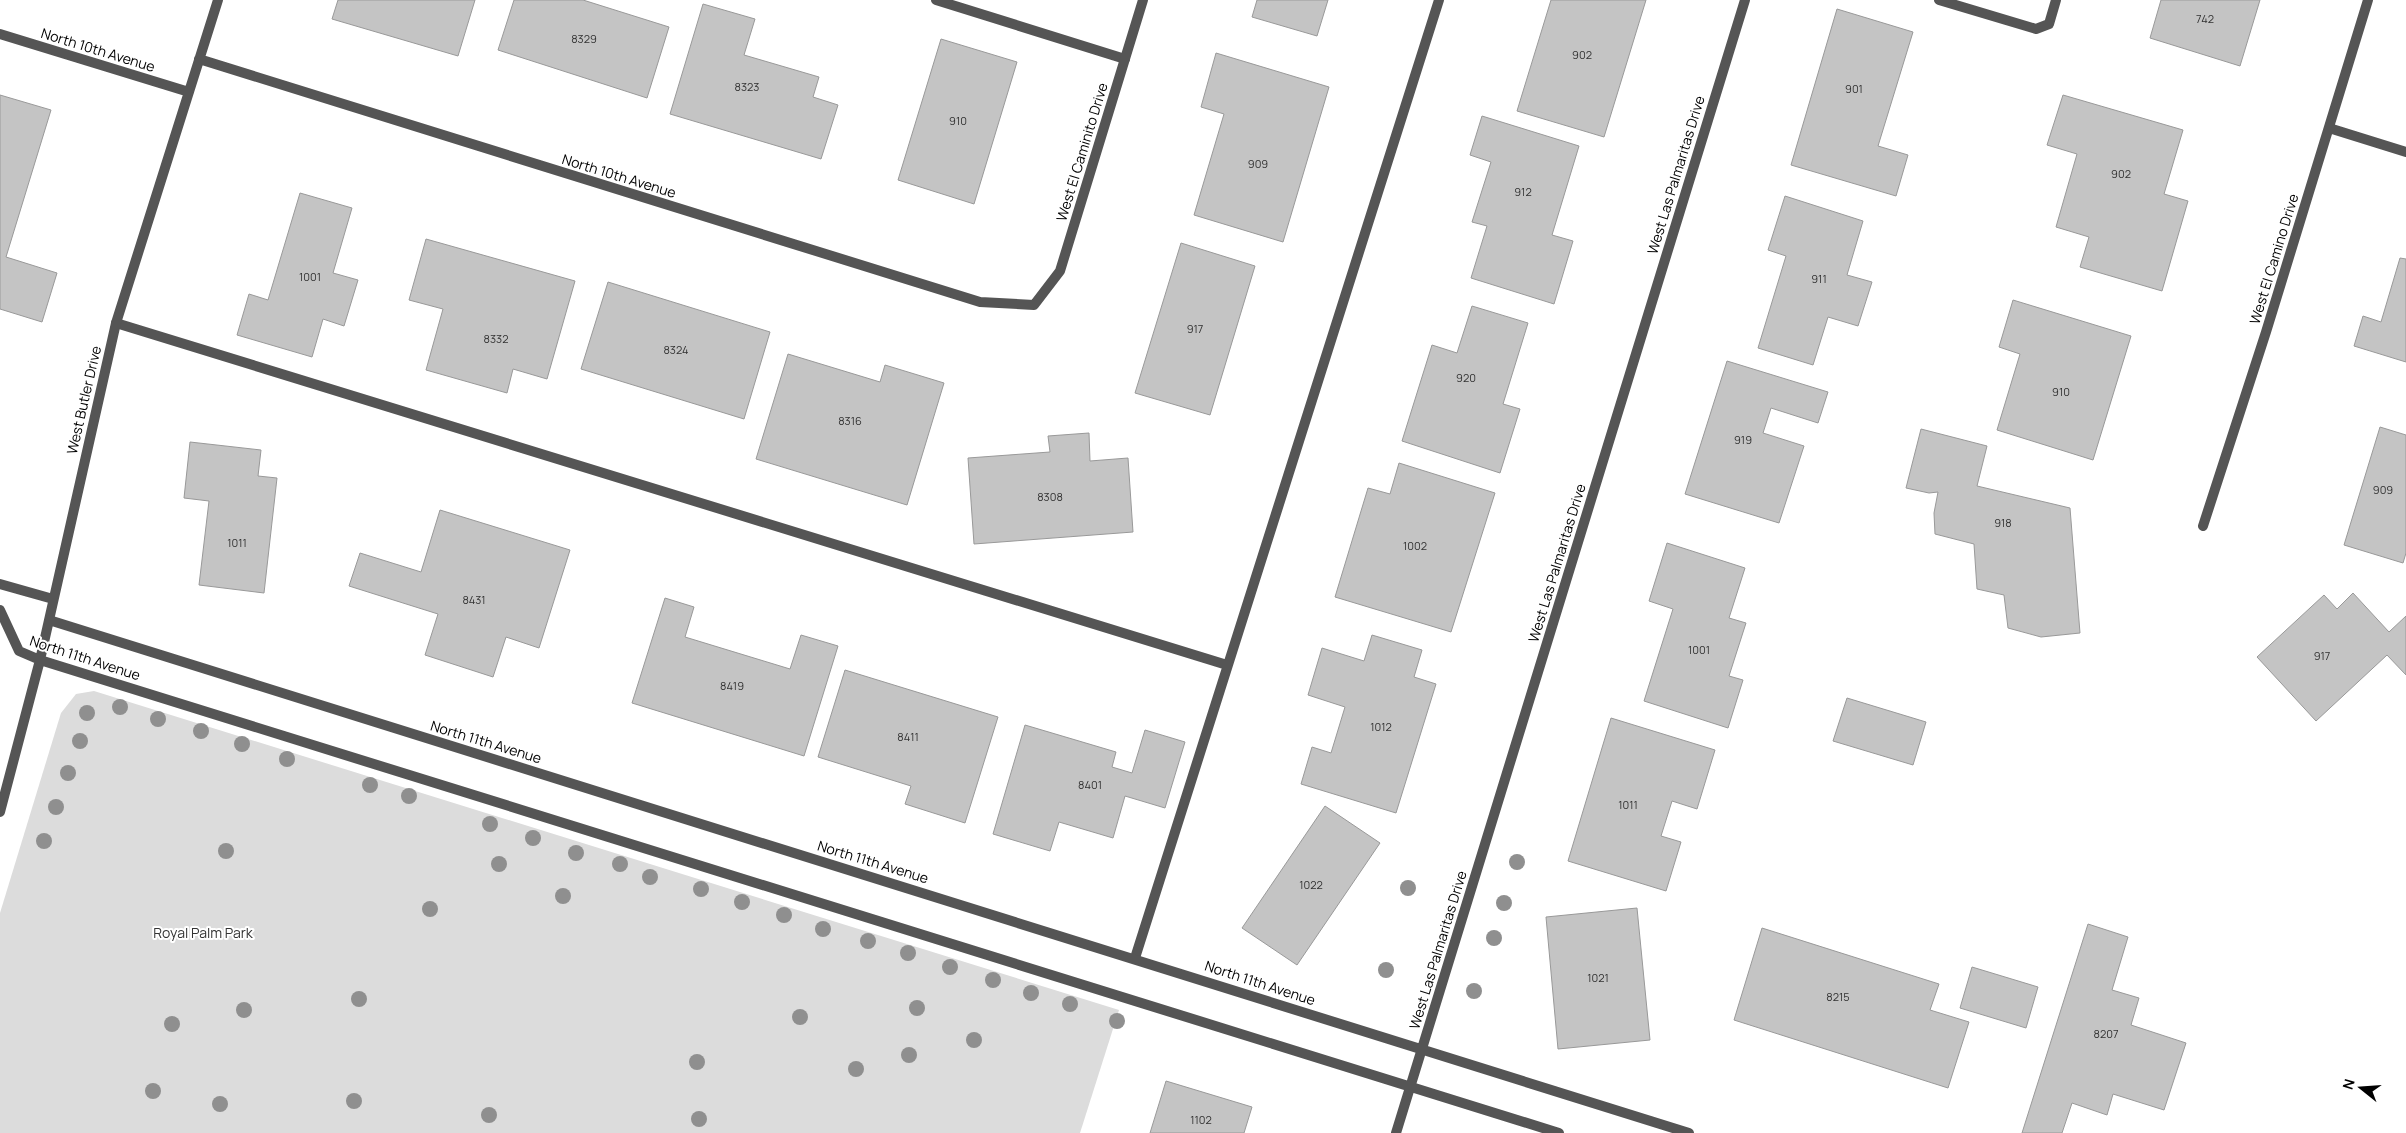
<svg xmlns="http://www.w3.org/2000/svg" width="2406" height="1133" font-family="Manrope,sans-serif">
	<style>
		.green { fill: #dcdcdc }
		.building { fill: #c4c4c4; stroke: #999 }
		.lines { fill: none; stroke-linecap: round; stroke-linejoin: round }
		.lane { stroke: #555; stroke-width: 10 }
		.street { stroke: #555; stroke-width: 10 }
		.tree { fill: #8f8f8f }
		.labels { text-anchor: middle; stroke-width: 4; stroke-linejoin: round; paint-order: stroke }
		.number-label { font-size: 11px; fill: #313131 }
		.street-label { font-size: 14px; fill: #000; stroke: #fff }
		.park-label { font-size: 14px; fill: #333; stroke: #fff }
	</style>
	<rect width="100%" height="100%" fill="#fff"/>
	<!-- green -->
	<path class="green" d="M 94,691 L 1119,1010 L 1080,1133 L 0,1133 L 0,913 L 61,713 L 76,694 Z"/>
	<!-- building -->
	<path class="building" d="M 338,0 L 475,0 L 458,56 L 332,19 Z
		M 514,0 L 583,0 L 669,27 L 647,98 L 498,50 Z
		M 1257,0 L 1328,0 L 1317,36 L 1252,17 Z
		M 1551,0 L 1646,0 L 1604,137 L 1517,111 Z
		M 2161,0 L 2260,0 L 2240,66 L 2150,38 Z
		M 703,4 L 755,19 L 744,55 L 819,77 L 813,97 L 838,105 L 821,159 L 670,114 Z
		M 1837,9 L 1913,32 L 1878,146 L 1908,155 L 1896,196 L 1791,165 Z
		M 941,39 L 1017,62 L 974,204 L 898,180 Z
		M 1216,53 L 1329,87 L 1283,242 L 1194,215 L 1224,114 L 1201,107 Z
		M 0,95 L 51,110 L 6,257 L 57,273 L 42,322 L 0,309 Z
		M 2063,95 L 2183,130 L 2164,194 L 2188,201 L 2162,291 L 2080,267 L 2089,237 L 2056,227 L 2077,154 L 2047,145 Z
		M 1482,116 L 1579,146 L 1552,235 L 1573,241 L 1554,304 L 1471,278 L 1487,226 L 1472,222 L 1491,162 L 1470,155 Z
		M 300,193 L 352,208 L 333,273 L 358,280 L 344,326 L 323,319 L 312,357 L 237,335 L 249,294 L 268,300 Z
		M 1785,196 L 1863,221 L 1847,275 L 1872,282 L 1858,326 L 1828,317 L 1813,365 L 1758,348 L 1786,256 L 1768,250 Z
		M 426,239 L 575,281 L 547,379 L 513,369 L 507,393 L 426,370 L 443,309 L 409,300 Z
		M 1181,243 L 1255,266 L 1210,415 L 1135,393 Z
		M 2400,258 L 2406,259 L 2406,362 L 2354,346 L 2363,316 L 2381,322 Z
		M 608,282 L 770,332 L 744,419 L 581,369 Z
		M 2013,300 L 2131,336 L 2093,460 L 1997,430 L 2020,354 L 1999,347 Z
		M 1472,306 L 1528,323 L 1503,404 L 1520,409 L 1500,473 L 1402,441 L 1432,345 L 1457,353 Z
		M 788,354 L 880,382 L 885,365 L 944,383 L 907,505 L 756,459 Z
		M 1727,361 L 1828,392 L 1818,423 L 1771,408 L 1763,433 L 1804,446 L 1779,523 L 1685,494 Z
		M 2380,427 L 2406,435 L 2406,553 L 2403,563 L 2344,545 Z
		M 1921,429 L 1987,446 L 1977,486 L 2070,508 L 2080,633 L 2041,637 L 2008,628 L 2004,595 L 1977,589 L 1974,544 L 1935,534 L 1934,513 L 1938,492 L 1929,493 L 1906,488 Z
		M 1089,433 L 1090,461 L 1128,458 L 1133,532 L 974,544 L 968,458 L 1050,452 L 1048,436 Z
		M 190,442 L 261,450 L 258,476 L 277,478 L 264,593 L 199,585 L 209,501 L 184,498 Z
		M 1399,463 L 1495,493 L 1451,632 L 1335,597 L 1368,488 L 1390,494 Z
		M 440,510 L 570,550 L 539,648 L 506,637 L 493,677 L 425,655 L 438,614 L 349,586 L 360,553 L 421,572 Z
		M 1667,543 L 1745,568 L 1729,618 L 1746,623 L 1729,676 L 1743,680 L 1728,728 L 1644,701 L 1673,609 L 1649,601 Z
		M 2353,593 L 2389,632 L 2406,616 L 2406,675 L 2387,655 L 2316,721 L 2257,657 L 2324,595 L 2337,609 Z
		M 665,598 L 694,607 L 685,637 L 790,669 L 801,635 L 838,646 L 804,756 L 632,703 Z
		M 1372,635 L 1422,650 L 1414,677 L 1436,684 L 1396,813 L 1301,784 L 1312,747 L 1331,753 L 1345,707 L 1308,695 L 1322,648 L 1364,661 Z
		M 845,670 L 998,717 L 965,823 L 905,804 L 911,786 L 818,757 Z
		M 1847,698 L 1926,722 L 1913,765 L 1833,741 Z
		M 1611,718 L 1715,750 L 1697,809 L 1672,801 L 1661,836 L 1681,842 L 1666,891 L 1568,861 Z
		M 1025,725 L 1116,752 L 1112,767 L 1132,773 L 1145,730 L 1185,742 L 1165,808 L 1125,796 L 1113,838 L 1059,822 L 1050,851 L 993,834 Z
		M 1325,806 L 1380,843 L 1297,965 L 1242,928 Z
		M 1637,908 L 1650,1040 L 1558,1049 L 1546,917 Z
		M 2088,924 L 2128,937 L 2112,990 L 2139,998 L 2131,1025 L 2186,1043 L 2164,1110 L 2113,1094 L 2107,1115 L 2072,1103 L 2062,1133 L 2022,1133 Z
		M 1762,928 L 1939,984 L 1930,1010 L 1969,1022 L 1948,1088 L 1734,1020 Z
		M 1972,967 L 2038,987 L 2026,1028 L 1960,1008 Z
		M 1166,1081 L 1252,1107 L 1244,1133 L 1150,1133 Z"/>
	<g class="lines">
		<!-- lane -->
		<path class="lane" d="M 936,0 L 1125,59
			M 1939,0 L 2036,29 L 2049,24 L 2056,0
			M 116,323 L 1227,665
			M 1135,958 L 1439,0"/>
		<!-- street -->
		<path class="street" d="M 0,34 L 189,92
			M 199,59 L 980,302 L 1034,305 L 1060,271 L 1143,0
			M 2329,128 L 2406,152
			M 2203,526 L 2266,332 L 2368,0
			M 0,584 L 53,599
			M 0,610 L 19,651 L 40,660 L 1559,1133
			M 49,620 L 1689,1133
			M 0,812 L 40,660 L 116,323 L 218,0
			M 1396,1133 L 1745,0"/>
	</g>
	<!-- trees -->
	<g class="tree">
		<circle cx="120" cy="707" r="8"/>
		<circle cx="87" cy="713" r="8"/>
		<circle cx="158" cy="719" r="8"/>
		<circle cx="201" cy="731" r="8"/>
		<circle cx="80" cy="741" r="8"/>
		<circle cx="242" cy="744" r="8"/>
		<circle cx="287" cy="759" r="8"/>
		<circle cx="68" cy="773" r="8"/>
		<circle cx="370" cy="785" r="8"/>
		<circle cx="409" cy="796" r="8"/>
		<circle cx="56" cy="807" r="8"/>
		<circle cx="490" cy="824" r="8"/>
		<circle cx="533" cy="838" r="8"/>
		<circle cx="44" cy="841" r="8"/>
		<circle cx="226" cy="851" r="8"/>
		<circle cx="576" cy="853" r="8"/>
		<circle cx="1517" cy="862" r="8"/>
		<circle cx="499" cy="864" r="8"/>
		<circle cx="620" cy="864" r="8"/>
		<circle cx="650" cy="877" r="8"/>
		<circle cx="1408" cy="888" r="8"/>
		<circle cx="701" cy="889" r="8"/>
		<circle cx="563" cy="896" r="8"/>
		<circle cx="742" cy="902" r="8"/>
		<circle cx="1504" cy="903" r="8"/>
		<circle cx="430" cy="909" r="8"/>
		<circle cx="784" cy="915" r="8"/>
		<circle cx="823" cy="929" r="8"/>
		<circle cx="1494" cy="938" r="8"/>
		<circle cx="868" cy="941" r="8"/>
		<circle cx="908" cy="953" r="8"/>
		<circle cx="950" cy="967" r="8"/>
		<circle cx="1386" cy="970" r="8"/>
		<circle cx="993" cy="980" r="8"/>
		<circle cx="1474" cy="991" r="8"/>
		<circle cx="1031" cy="993" r="8"/>
		<circle cx="359" cy="999" r="8"/>
		<circle cx="1070" cy="1004" r="8"/>
		<circle cx="917" cy="1008" r="8"/>
		<circle cx="244" cy="1010" r="8"/>
		<circle cx="800" cy="1017" r="8"/>
		<circle cx="1117" cy="1021" r="8"/>
		<circle cx="172" cy="1024" r="8"/>
		<circle cx="974" cy="1040" r="8"/>
		<circle cx="909" cy="1055" r="8"/>
		<circle cx="697" cy="1062" r="8"/>
		<circle cx="856" cy="1069" r="8"/>
		<circle cx="153" cy="1091" r="8"/>
		<circle cx="354" cy="1101" r="8"/>
		<circle cx="220" cy="1104" r="8"/>
		<circle cx="489" cy="1115" r="8"/>
		<circle cx="699" cy="1119" r="8"/>
	</g>
	<g class="labels">
		<!-- number labels -->
		<g class="number-label">
			<text x="2205" y="23">742</text>
			<text x="584" y="43">8329</text>
			<text x="1582" y="59">902</text>
			<text x="747" y="91">8323</text>
			<text x="1854" y="93">901</text>
			<text x="958" y="125">910</text>
			<text x="1258" y="168">909</text>
			<text x="2121" y="178">902</text>
			<text x="1523" y="196">912</text>
			<text x="310" y="281">1001</text>
			<text x="1819" y="283">911</text>
			<text x="1195" y="333">917</text>
			<text x="496" y="343">8332</text>
			<text x="676" y="354">8324</text>
			<text x="1466" y="382">920</text>
			<text x="2061" y="396">910</text>
			<text x="850" y="425">8316</text>
			<text x="1743" y="444">919</text>
			<text x="2383" y="494">909</text>
			<text x="1050" y="501">8308</text>
			<text x="2003" y="527">918</text>
			<text x="237" y="547">1011</text>
			<text x="1415" y="550">1002</text>
			<text x="474" y="604">8431</text>
			<text x="1699" y="654">1001</text>
			<text x="2322" y="660">917</text>
			<text x="732" y="690">8419</text>
			<text x="1381" y="731">1012</text>
			<text x="908" y="741">8411</text>
			<text x="1090" y="789">8401</text>
			<text x="1628" y="809">1011</text>
			<text x="1311" y="889">1022</text>
			<text x="1598" y="982">1021</text>
			<text x="1838" y="1001">8215</text>
			<text x="2106" y="1038">8207</text>
			<text x="1201" y="1124">1102</text>
		</g>
		<!-- street labels -->
		<g class="street-label">
			<text transform="translate(98 50) rotate(17)" y="5">North 10th Avenue</text>
			<text transform="translate(1082 152) rotate(-73)" y="5">West El Caminito Drive</text>
			<text transform="translate(1676 175) rotate(-73)" y="5">West Las Palmaritas Drive</text>
			<text transform="translate(619 176) rotate(17)" y="5">North 10th Avenue</text>
			<text transform="translate(2274 259) rotate(-73)" y="5">West El Camino Drive</text>
			<text transform="translate(84 400) rotate(-77)" y="5">West Butler Drive</text>
			<text transform="translate(1557 563) rotate(-73)" y="5">West Las Palmaritas Drive</text>
			<text transform="translate(85 658) rotate(18)" y="5">North 11th Avenue</text>
			<text transform="translate(486 742) rotate(17)" y="5">North 11th Avenue</text>
			<text transform="translate(873 862) rotate(17)" y="5">North 11th Avenue</text>
			<text transform="translate(1438 950) rotate(-73)" y="5">West Las Palmaritas Drive</text>
			<text transform="translate(1260 983) rotate(18)" y="5">North 11th Avenue</text>
		</g>
		<!-- park labels -->
		<g class="park-label">
			<text x="203" y="938">Royal Palm Park</text>
		</g>
	</g>
	<!-- north arrow -->
	<g transform="translate(2361 1088) rotate(287)" stroke="#ffffff" stroke-width="4" paint-order="stroke">
	<path d="M0-4L9 19L0 12L-9 19Z" fill="#000000"/>
	<text y="-8" font-size="14" font-weight="bold" text-anchor="middle" fill="#000000">N</text>
	</g>
</svg>
